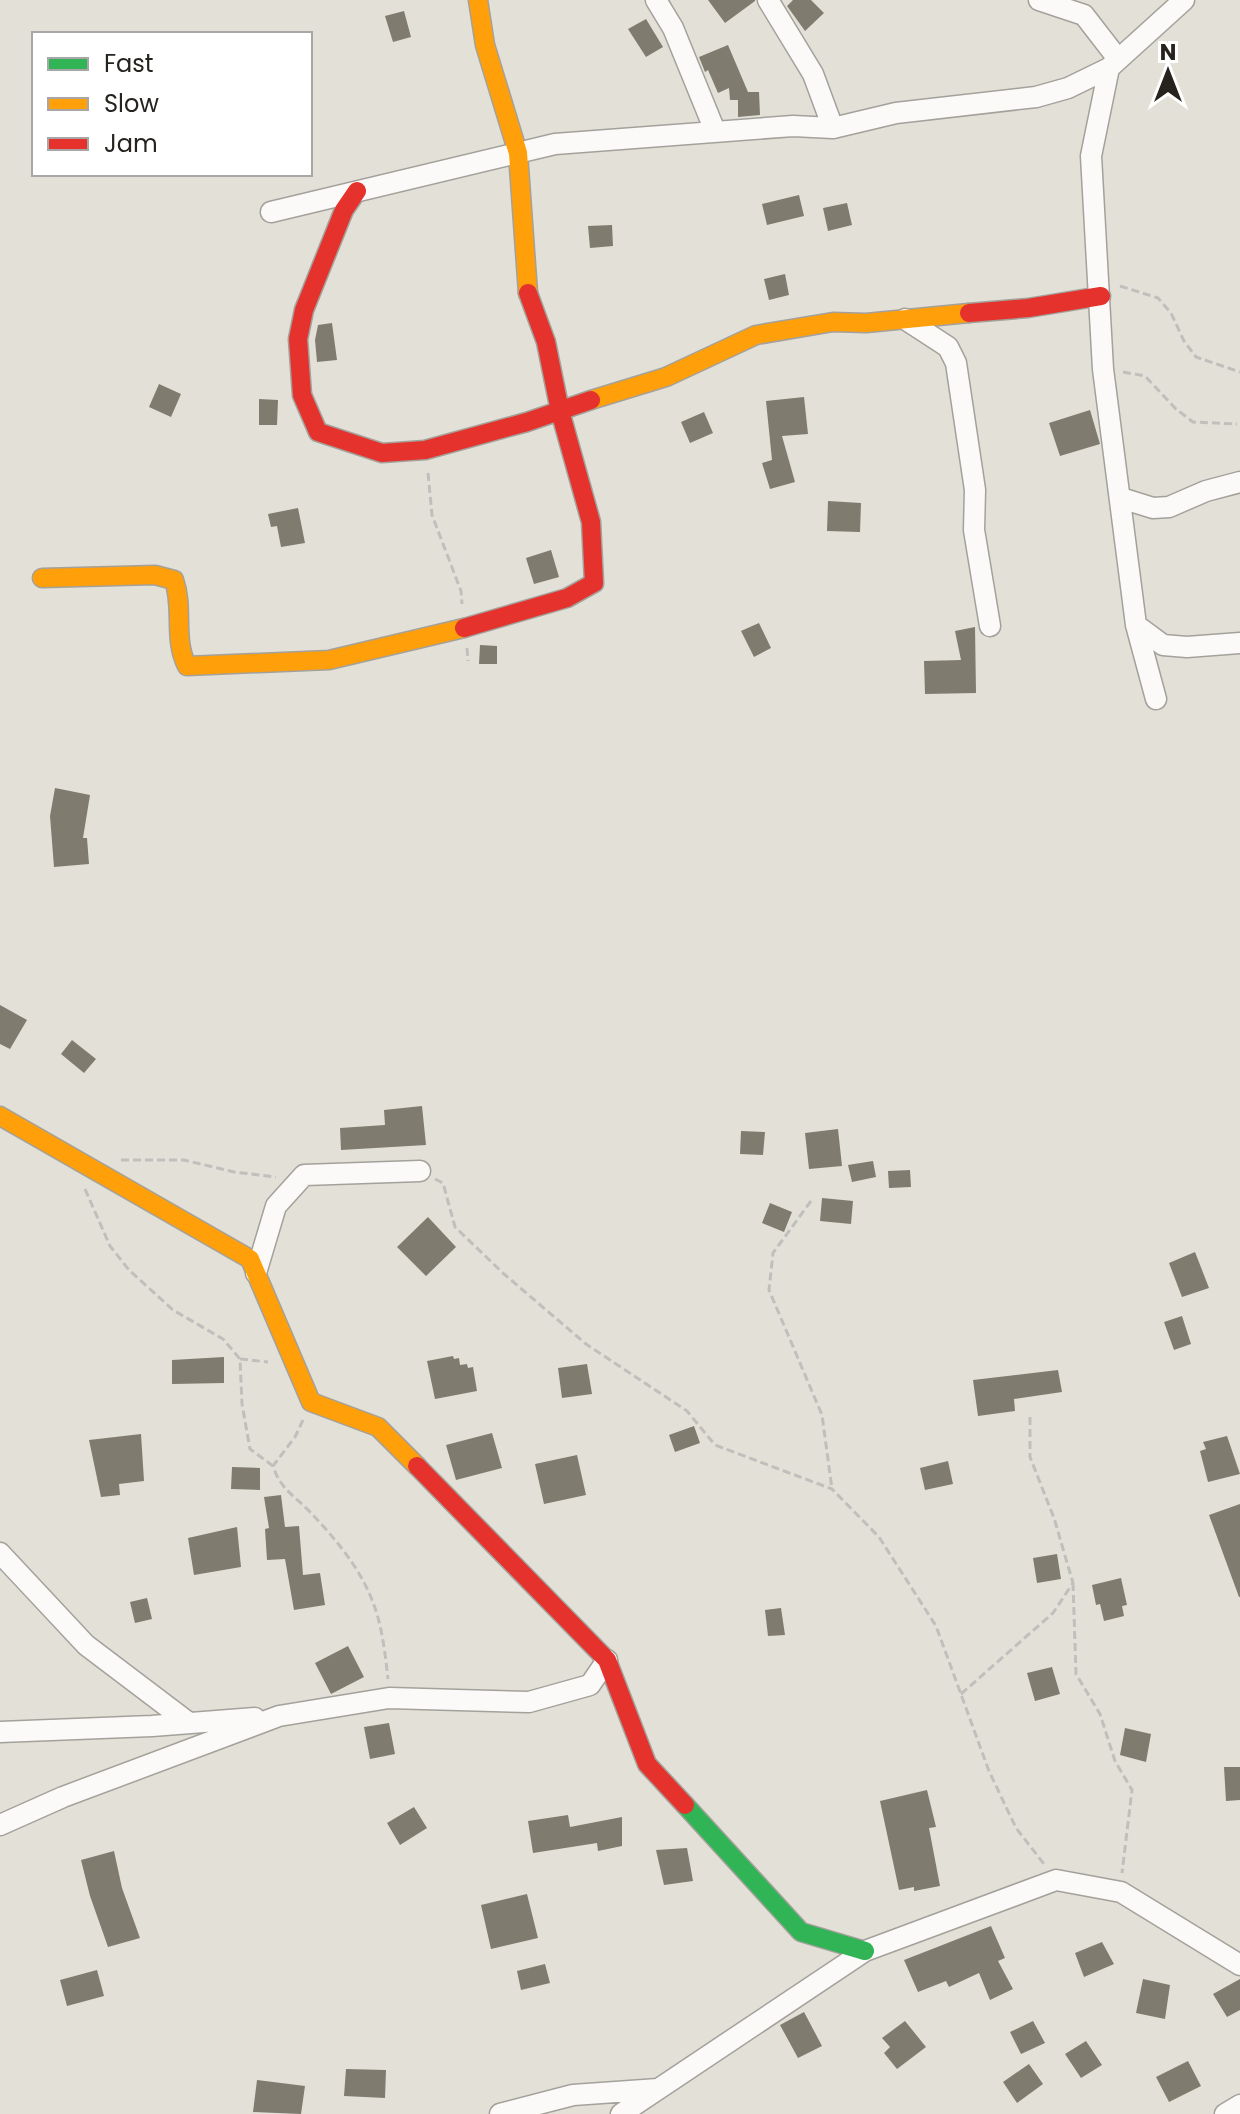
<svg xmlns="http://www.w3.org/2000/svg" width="1240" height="2114" font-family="Poppins,sans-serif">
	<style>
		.building { fill: #7f7b6e }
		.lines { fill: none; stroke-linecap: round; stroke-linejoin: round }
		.street-casing { stroke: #a4a19b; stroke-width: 23 }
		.fast-casing { stroke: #a4a19b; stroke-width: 21 }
		.slow-casing { stroke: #a4a19b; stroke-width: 21 }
		.jam-casing { stroke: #a4a19b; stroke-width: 21 }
		.path { stroke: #c1bfbc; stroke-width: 3; stroke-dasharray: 8 4; stroke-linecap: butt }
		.street { stroke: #fbfaf9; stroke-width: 20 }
		.fast { stroke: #30b455; stroke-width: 18 }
		.slow { stroke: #ff9f0a; stroke-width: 18 }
		.jam { stroke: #e5322d; stroke-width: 18 }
	</style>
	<rect width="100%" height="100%" fill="#e3e0d8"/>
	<!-- building -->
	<path class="building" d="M 708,0 L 755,0 L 755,1 L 725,23 Z
		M 793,0 L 811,0 L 824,13 L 805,31 L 787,6 Z
		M 404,11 L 411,37 L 393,42 L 385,16 Z
		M 646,19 L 663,47 L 646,57 L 628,29 Z
		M 728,45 L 748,92 L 759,92 L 760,115 L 738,117 L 738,100 L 730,100 L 729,88 L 718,93 L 708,70 L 705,72 L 699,57 Z
		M 799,195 L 804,216 L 767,225 L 762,204 Z
		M 847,203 L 852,225 L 828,231 L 823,208 Z
		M 612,225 L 613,246 L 590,248 L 588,226 Z
		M 785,274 L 789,295 L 769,300 L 764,279 Z
		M 332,323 L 337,360 L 317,362 L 315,340 L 318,325 Z
		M 159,384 L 181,394 L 171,417 L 149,407 Z
		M 804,397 L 808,434 L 782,436 L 795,482 L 770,489 L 762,463 L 772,460 L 766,401 Z
		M 259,399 L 278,400 L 277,425 L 259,425 Z
		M 1090,410 L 1100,444 L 1060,456 L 1049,423 Z
		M 704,412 L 713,433 L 690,443 L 681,422 Z
		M 828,501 L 861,503 L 860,532 L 827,531 Z
		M 298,508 L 305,543 L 281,547 L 277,526 L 271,527 L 268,514 Z
		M 551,550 L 559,577 L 534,584 L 526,558 Z
		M 759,623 L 771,648 L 754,657 L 741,631 Z
		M 975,627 L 976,693 L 925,694 L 924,661 L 961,660 L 955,631 Z
		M 480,645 L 497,646 L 497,664 L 479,664 Z
		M 55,788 L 90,795 L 83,838 L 87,838 L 89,864 L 54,867 L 50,816 Z
		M 0,1005 L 27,1020 L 10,1049 L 0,1044 Z
		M 72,1040 L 96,1059 L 84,1073 L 61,1054 Z
		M 422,1106 L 426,1145 L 341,1150 L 340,1128 L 385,1125 L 384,1110 Z
		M 838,1129 L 842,1166 L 809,1169 L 805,1133 Z
		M 741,1131 L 765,1132 L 763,1155 L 740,1154 Z
		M 873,1161 L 876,1177 L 852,1182 L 848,1165 Z
		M 910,1170 L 911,1187 L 889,1188 L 888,1171 Z
		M 822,1198 L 853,1201 L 851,1224 L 820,1221 Z
		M 770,1203 L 792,1212 L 784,1232 L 762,1223 Z
		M 428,1217 L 456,1247 L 426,1276 L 397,1247 Z
		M 1195,1252 L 1209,1288 L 1182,1297 L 1169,1263 Z
		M 1182,1316 L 1191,1344 L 1174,1350 L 1164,1322 Z
		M 453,1356 L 454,1359 L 459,1358 L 460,1365 L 467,1364 L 468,1368 L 473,1367 L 477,1391 L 435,1399 L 427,1361 Z
		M 224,1357 L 224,1383 L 172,1384 L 172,1360 Z
		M 587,1364 L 592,1394 L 562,1398 L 558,1368 Z
		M 1058,1370 L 1062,1392 L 1014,1399 L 1015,1411 L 978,1416 L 973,1380 Z
		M 694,1426 L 700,1443 L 675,1452 L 669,1435 Z
		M 492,1433 L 502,1468 L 456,1480 L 446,1445 Z
		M 141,1434 L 144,1481 L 119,1484 L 120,1495 L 101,1497 L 89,1440 Z
		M 1227,1436 L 1240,1474 L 1208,1482 L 1200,1451 L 1206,1449 L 1203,1442 Z
		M 577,1455 L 586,1495 L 544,1504 L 535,1464 Z
		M 948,1461 L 953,1484 L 925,1490 L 920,1468 Z
		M 232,1467 L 260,1468 L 260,1490 L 231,1489 Z
		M 281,1495 L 285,1527 L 299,1526 L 303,1575 L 320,1573 L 325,1605 L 294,1610 L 285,1559 L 267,1560 L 265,1529 L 269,1528 L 264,1497 Z
		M 1240,1504 L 1240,1597 L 1239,1597 L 1209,1515 Z
		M 237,1527 L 241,1567 L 194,1575 L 188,1538 Z
		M 1057,1554 L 1061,1579 L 1037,1583 L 1033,1558 Z
		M 1121,1578 L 1127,1605 L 1122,1606 L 1124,1616 L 1104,1621 L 1100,1604 L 1096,1605 L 1092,1585 Z
		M 147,1598 L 152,1619 L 135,1623 L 130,1602 Z
		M 781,1608 L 785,1635 L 768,1636 L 765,1610 Z
		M 348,1646 L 364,1677 L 331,1694 L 315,1663 Z
		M 1052,1667 L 1060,1694 L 1035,1701 L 1027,1673 Z
		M 389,1723 L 395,1754 L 370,1759 L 364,1727 Z
		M 1125,1728 L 1151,1734 L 1146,1762 L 1120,1755 Z
		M 1224,1767 L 1240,1767 L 1240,1800 L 1226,1801 Z
		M 927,1790 L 936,1827 L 929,1828 L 940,1886 L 914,1891 L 914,1887 L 899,1890 L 880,1801 Z
		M 414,1807 L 427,1828 L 400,1845 L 387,1823 Z
		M 568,1815 L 570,1827 L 622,1817 L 622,1846 L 598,1851 L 597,1843 L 533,1853 L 528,1821 Z
		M 687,1848 L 693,1881 L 664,1885 L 656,1850 Z
		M 114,1851 L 122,1888 L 140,1938 L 108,1947 L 90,1896 L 81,1860 Z
		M 527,1894 L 538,1938 L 491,1949 L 481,1905 Z
		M 991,1926 L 1005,1958 L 998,1961 L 1013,1989 L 990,2000 L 979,1973 L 949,1987 L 946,1981 L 918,1992 L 904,1960 Z
		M 1102,1942 L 1114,1964 L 1084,1977 L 1075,1953 Z
		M 545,1964 L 550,1983 L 521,1990 L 517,1971 Z
		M 97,1970 L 104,1996 L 67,2006 L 60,1980 Z
		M 1143,1979 L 1170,1985 L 1165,2019 L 1136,2013 Z
		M 1240,1979 L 1240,2010 L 1227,2017 L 1213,1994 Z
		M 804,2012 L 822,2046 L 798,2058 L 780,2025 Z
		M 905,2021 L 926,2047 L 897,2069 L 884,2053 L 890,2047 L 882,2038 Z
		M 1033,2021 L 1045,2043 L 1021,2054 L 1010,2032 Z
		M 1086,2041 L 1102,2065 L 1081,2078 L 1065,2054 Z
		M 1188,2061 L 1201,2086 L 1169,2102 L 1156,2077 Z
		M 1029,2064 L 1043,2084 L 1017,2103 L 1003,2082 Z
		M 346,2069 L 386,2070 L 385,2098 L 344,2096 Z
		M 257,2080 L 305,2086 L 301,2114 L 253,2112 Z"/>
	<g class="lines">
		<defs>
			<path id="street" d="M 656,0 L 673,28 L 715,131
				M 768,0 L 813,74 L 833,128
				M 1039,0 L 1084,15 L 1118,59
				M 1109,68 L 1091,156 L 1103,369 L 1136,625 L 1156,699
				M 271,212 L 555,144 L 793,126 L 833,128 L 896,113 L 1036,97 L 1068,88 L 1109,68 L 1184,0
				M 905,319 L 948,347 L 956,363 L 975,490 L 974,530 L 990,626
				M 1121,498 L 1153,508 L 1169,507 L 1206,491 L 1240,482
				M 1136,625 L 1163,645 L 1187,647 L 1240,643
				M 256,1273 L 276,1206 L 304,1175 L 420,1171
				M 0,1553 L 86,1645 L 189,1723
				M 0,1732 L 152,1726 L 255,1718
				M 0,1825 L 63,1797 L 279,1716 L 389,1698 L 529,1702 L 590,1685 L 607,1660
				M 500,2114 L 573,2095 L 658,2089
				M 621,2114 L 865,1951 L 1056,1880 L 1121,1892 L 1240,1965
				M 1225,2114 L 1240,2105"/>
			<path id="fast" d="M 685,1805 L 801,1932 L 865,1951"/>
			<path id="slow" d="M 478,0 L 485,45 L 518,153 L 528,293
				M 591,400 L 666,377 L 756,335 L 833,322 L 866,323 L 969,313
				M 42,578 L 155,575 L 174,580 C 184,608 173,639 187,666 L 329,660 L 464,628
				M 0,1116 L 250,1259 L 311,1402 L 378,1427 L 417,1466"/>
			<path id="jam" d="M 357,191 L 344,210 L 304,310 L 298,339 L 302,395 L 318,432 L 382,453 L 425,450 L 527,422 L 591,400
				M 969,313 L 1028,308 L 1101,296
				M 464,628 L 567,598 L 594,583 L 591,522 L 560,411 L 546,342 L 528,293
				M 417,1466 L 607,1660 L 647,1764 L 685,1805"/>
		</defs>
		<!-- street casing -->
		<use href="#street" class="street-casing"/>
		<!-- fast casing -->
		<use href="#fast" class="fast-casing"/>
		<!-- slow casing -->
		<use href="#slow" class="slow-casing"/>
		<!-- jam casing -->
		<use href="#jam" class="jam-casing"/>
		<!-- path -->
		<path class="path" d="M 1120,286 L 1158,298 L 1171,313 L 1184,341 L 1196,357 L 1240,372
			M 1123,372 L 1145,376 L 1176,409 L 1193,422 L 1237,424
			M 428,473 L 432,515 L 461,591 L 462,604
			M 467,648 L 468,661
			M 121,1160 L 184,1160 L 234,1172 L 276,1177
			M 435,1179 L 443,1183 L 455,1227 L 504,1274 L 586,1344 L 687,1411 L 715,1445 L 832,1489 L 879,1537 L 936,1626 L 989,1771 L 1016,1828 L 1044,1864
			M 85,1189 L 110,1246 L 129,1270 L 173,1310 L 223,1339 L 240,1359 L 242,1404 L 250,1449 L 273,1466
			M 811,1201 L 773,1253 L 769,1290 L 822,1415 L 832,1489
			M 240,1359 L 268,1362
			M 303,1420 L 295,1437 L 273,1466 C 280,1489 295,1496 311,1513 C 334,1537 360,1568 372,1600 C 382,1624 385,1653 388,1679
			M 1073,1583 L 1076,1674 L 1100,1714 L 1115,1761 L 1132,1790 L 1122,1873
			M 961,1694 L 1053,1613 L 1073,1583 L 1054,1518 L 1030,1457 L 1030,1417"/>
		<!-- street -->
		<use href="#street" class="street"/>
		<!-- fast -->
		<use href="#fast" class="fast"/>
		<!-- slow -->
		<use href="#slow" class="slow"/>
		<!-- jam -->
		<use href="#jam" class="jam"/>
	</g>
	<!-- legend -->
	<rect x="32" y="32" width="280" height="144" fill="#ffffff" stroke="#a8a7a5" stroke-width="2"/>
	<rect x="48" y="58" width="40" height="12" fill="#30b455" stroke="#a8a7a5" stroke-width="2"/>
	<text x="104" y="72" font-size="24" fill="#26231e">Fast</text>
	<rect x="48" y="98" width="40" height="12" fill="#ff9f0a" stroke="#a8a7a5" stroke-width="2"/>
	<text x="104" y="112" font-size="24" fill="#26231e">Slow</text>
	<rect x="48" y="138" width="40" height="12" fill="#e5322d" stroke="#a8a7a5" stroke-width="2"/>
	<text x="104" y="152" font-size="24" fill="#26231e">Jam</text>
	<!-- north arrow -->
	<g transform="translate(1168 72)" stroke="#ffffff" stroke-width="6" paint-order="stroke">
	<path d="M0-6L14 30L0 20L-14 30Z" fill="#26231e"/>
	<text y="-12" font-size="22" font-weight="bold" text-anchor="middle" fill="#26231e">N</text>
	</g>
</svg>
